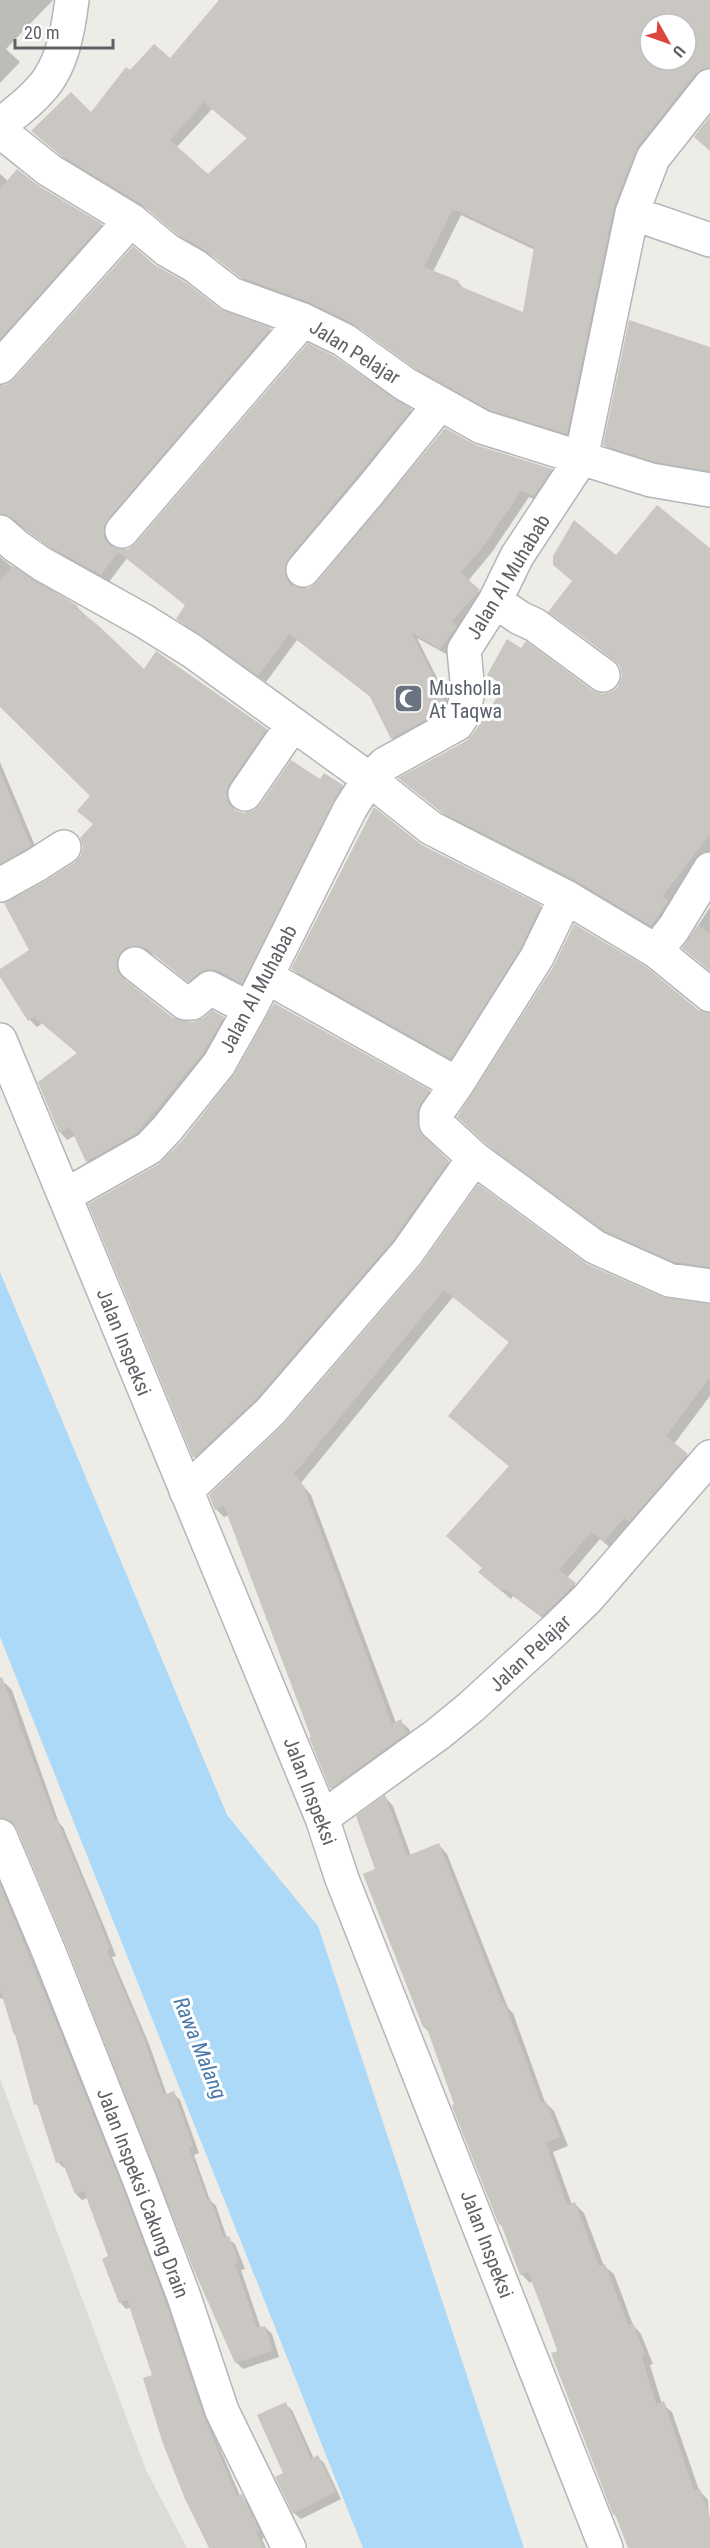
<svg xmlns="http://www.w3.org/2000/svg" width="710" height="2548" font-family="'Roboto Condensed',sans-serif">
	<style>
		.industrial { fill: #dddbd8 }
		.water { fill: #acd9f8 }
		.shadow { fill: #0003; fill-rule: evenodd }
		.building { fill: #cac7c2; fill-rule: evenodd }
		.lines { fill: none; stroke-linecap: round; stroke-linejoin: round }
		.minor-casing { stroke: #b3b6b9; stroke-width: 36 }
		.minor { stroke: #fff; stroke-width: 33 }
		.labels { text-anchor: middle; stroke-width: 6; stroke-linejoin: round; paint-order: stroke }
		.street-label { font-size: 20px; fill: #5d6165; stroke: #fff }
		.worship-label { font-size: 20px; fill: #5b616d; stroke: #fff; text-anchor: start }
		.water-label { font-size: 21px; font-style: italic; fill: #4a7aa9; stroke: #fff }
	</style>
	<rect width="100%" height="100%" fill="#eeece6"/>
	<!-- industrial -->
	<path class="industrial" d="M 0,2079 L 146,2470 L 187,2548 L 0,2548 Z"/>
	<!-- water -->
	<path class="water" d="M 0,1272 L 227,1815 L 318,1926 L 524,2548 L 363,2548 L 0,1637 Z"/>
	<!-- shadow -->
	<path class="shadow" d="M 0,0 L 53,0 L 6,49 L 20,62 L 0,83 Z
		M 221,0 L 710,0 L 710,76 L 643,159 L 574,441 L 498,417 L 424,375 L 362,330 L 318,309 L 249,284 L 216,258 L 187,242 L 150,211 L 69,162 L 41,139 L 91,114 L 130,72 L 170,61 ZM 650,24 L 686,24 L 686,60 L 650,60 ZM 212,109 L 248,139 L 208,176 L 176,148 ZM 461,215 L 535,250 L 524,314 L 466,291 L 458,282 L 433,272 Z
		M 0,174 L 8,181 L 38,187 L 101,225 L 108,233 L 0,354 Z
		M 154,266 L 219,310 L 270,330 L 277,337 L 111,535 L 113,548 L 128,550 L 411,410 L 418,418 L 292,574 L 294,587 L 309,589 L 476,446 L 551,470 L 559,477 L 542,503 L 529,497 L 492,552 L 468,581 L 486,598 L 448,655 L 417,638 L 453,710 L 400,746 L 392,738 L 372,698 L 297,640 L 266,682 L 186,626 L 178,619 L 187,606 L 127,558 L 109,582 L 61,555 L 13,521 L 0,523 L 0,387 L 7,386 Z
		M 710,349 L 710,477 L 664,469 L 612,452 L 605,445 Z
		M 710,550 L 710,860 L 660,934 L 584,888 L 451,820 L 401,778 L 467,743 L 474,735 L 505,688 L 489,675 L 601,695 L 611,694 L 620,686 L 623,677 L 620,665 L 550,611 L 617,557 Z
		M 0,557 L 30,581 L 77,607 L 144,672 L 266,730 L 273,738 L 233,802 L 235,811 L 244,814 L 254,812 L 321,781 L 342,786 L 350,793 L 250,990 L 228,978 L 217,976 L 197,988 L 156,956 L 147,952 L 123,970 L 125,981 L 173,1019 L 193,1023 L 223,1018 L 231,1025 L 145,1140 L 94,1169 L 87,1161 L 76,1135 L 67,1140 L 60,1132 L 78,1054 L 43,1023 L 37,1027 L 30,1020 L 0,974 L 0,971 L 31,951 L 75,864 L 82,857 L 94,825 L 92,796 L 0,705 Z
		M 0,762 L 38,853 L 0,875 Z
		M 421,846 L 540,907 L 548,914 L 459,1066 L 301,977 L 293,969 Z
		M 710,907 L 710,971 L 684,948 Z
		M 698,1011 L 710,1015 L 710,1273 L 684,1270 L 614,1239 L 496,1152 L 467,1125 Z
		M 429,1091 L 436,1098 L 424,1121 L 425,1139 L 455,1169 L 399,1249 L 201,1464 L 195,1457 L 90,1205 Z
		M 583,1264 L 661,1299 L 710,1306 L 710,1396 L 674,1444 L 695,1463 L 613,1550 L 600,1539 L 567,1578 L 583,1592 L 551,1624 L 513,1596 L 511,1599 L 489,1580 L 483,1568 L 510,1467 L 458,1424 L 510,1343 L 453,1297 L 301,1483 L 311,1495 L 396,1723 L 400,1721 L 409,1729 L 415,1742 L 340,1796 L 332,1788 L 311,1738 L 313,1738 L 229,1515 L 224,1517 L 216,1509 L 422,1266 Z
		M 0,1680 L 2,1685 L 5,1683 L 12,1690 L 59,1823 L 63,1827 L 106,1931 L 116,1956 L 112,1957 L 149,2044 L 167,2095 L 173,2093 L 180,2100 L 199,2153 L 194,2155 L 210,2200 L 216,2206 L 227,2238 L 235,2244 L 245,2269 L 241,2270 L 261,2329 L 265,2327 L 272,2334 L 279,2357 L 243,2369 L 236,2362 L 68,1944 L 17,1826 L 10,1823 L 0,1825 Z
		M 385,1797 L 393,1806 L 411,1856 L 439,1845 L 447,1854 L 508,2008 L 513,2013 L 545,2102 L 554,2111 L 568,2146 L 553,2152 L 572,2205 L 575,2204 L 584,2213 L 604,2266 L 614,2274 L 633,2325 L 641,2334 L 653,2364 L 650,2365 L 662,2404 L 672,2412 L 699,2490 L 708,2500 L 710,2548 L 629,2548 L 618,2518 L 614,2514 L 533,2281 L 530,2283 L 521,2274 L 505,2229 L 500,2224 L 430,2033 L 424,2027 L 377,1870 Z
		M 0,1879 L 129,2196 L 172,2311 L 210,2425 L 240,2496 L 248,2502 L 265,2537 L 262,2539 L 266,2548 L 210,2548 L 131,2307 L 126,2309 L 120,2302 L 110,2257 L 87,2198 L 82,2200 L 76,2194 L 66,2168 L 64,2168 L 58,2162 L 40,2108 L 36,2104 L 18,2037 L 5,2000 L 0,1998 Z
		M 285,2404 L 292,2410 L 314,2459 L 318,2457 L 324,2463 L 341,2499 L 301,2519 L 294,2513 L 285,2474 Z"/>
	<!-- building -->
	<path class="building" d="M 219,0 L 710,0 L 710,68 L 703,69 L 695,74 L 638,146 L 614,206 L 567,434 L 489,410 L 415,368 L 352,323 L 309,302 L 240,277 L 206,251 L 178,235 L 141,204 L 60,155 L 31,131 L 71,92 L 91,112 L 126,67 L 130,70 L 154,44 L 170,58 ZM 650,24 L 686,24 L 686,60 L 650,60 ZM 204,102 L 247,138 L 208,174 L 170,140 ZM 453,209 L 534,247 L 523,312 L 457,285 L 459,281 L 424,267 Z
		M 710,116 L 710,151 L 694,137 Z
		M 17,169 L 39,186 L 102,224 L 0,339 L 0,189 Z
		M 133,246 L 155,265 L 185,282 L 220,309 L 271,328 L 108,519 L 104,527 L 104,537 L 110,546 L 119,549 L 128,549 L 136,543 L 308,343 L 334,356 L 412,409 L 289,558 L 285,566 L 285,576 L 291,585 L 300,588 L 309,588 L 317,582 L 445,428 L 476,445 L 552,469 L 534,496 L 521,491 L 485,544 L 461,573 L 480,590 L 452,621 L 457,626 L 440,649 L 412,633 L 446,702 L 444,710 L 391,739 L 369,695 L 289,634 L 258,676 L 176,619 L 185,605 L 118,552 L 101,575 L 52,548 L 12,518 L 0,514 L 0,385 L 6,385 L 14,379 Z
		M 629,320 L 710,347 L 710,471 L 655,462 L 603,445 Z
		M 657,505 L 710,548 L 710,834 L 663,896 L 668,901 L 651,926 L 575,880 L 441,812 L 398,778 L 466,741 L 473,734 L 505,685 L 487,675 L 507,639 L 521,648 L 526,641 L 592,690 L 602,694 L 611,692 L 618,687 L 622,676 L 620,667 L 615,660 L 548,612 L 572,581 L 553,565 L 553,556 L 574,520 L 616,555 Z
		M 13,566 L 78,606 L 76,608 L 99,626 L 144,669 L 156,651 L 267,729 L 229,784 L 226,792 L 228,802 L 235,810 L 243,813 L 253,811 L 260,805 L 291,760 L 320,779 L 324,773 L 343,785 L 242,984 L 219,971 L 209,969 L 199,973 L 188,982 L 147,949 L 138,946 L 127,947 L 120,953 L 116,962 L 118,972 L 123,978 L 173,1018 L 193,1022 L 203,1018 L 212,1010 L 224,1017 L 203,1053 L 137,1133 L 86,1162 L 70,1127 L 59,1133 L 38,1082 L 77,1053 L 34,1017 L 28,1021 L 0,977 L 0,969 L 29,950 L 4,903 L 45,881 L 75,862 L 81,855 L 83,847 L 80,838 L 93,824 L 77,811 L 90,796 L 0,707 L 0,581 Z
		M 0,771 L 31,846 L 0,864 Z
		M 374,807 L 422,845 L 541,905 L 521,948 L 451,1059 L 291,969 Z
		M 574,924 L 645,966 L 698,1010 L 710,1013 L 710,1267 L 674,1262 L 604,1231 L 486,1144 L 457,1117 L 553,967 Z
		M 698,925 L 710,934 L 710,971 L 682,948 Z
		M 274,1003 L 430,1090 L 421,1103 L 417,1113 L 419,1130 L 449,1161 L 392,1241 L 256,1399 L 193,1458 L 88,1204 L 159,1164 L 181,1142 L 235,1073 Z
		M 478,1184 L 587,1264 L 662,1297 L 710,1304 L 710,1377 L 666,1436 L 688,1454 L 629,1522 L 624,1518 L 604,1542 L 591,1532 L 559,1570 L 576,1583 L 542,1616 L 504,1589 L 502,1592 L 478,1572 L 482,1568 L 446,1536 L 509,1466 L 448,1416 L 509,1342 L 444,1290 L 294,1474 L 303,1485 L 392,1724 L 401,1719 L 407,1733 L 330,1789 L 309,1737 L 311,1737 L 224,1506 L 215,1510 L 209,1495 L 284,1424 L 421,1265 Z
		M 2,1677 L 55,1820 L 57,1819 L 100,1923 L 110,1949 L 107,1951 L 143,2036 L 164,2095 L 174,2091 L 193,2146 L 189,2148 L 207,2199 L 210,2198 L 224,2238 L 229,2236 L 239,2262 L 235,2264 L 257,2328 L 265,2326 L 273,2351 L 235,2363 L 193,2268 L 66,1945 L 17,1829 L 11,1821 L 0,1818 L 0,1678 Z
		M 385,1795 L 407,1856 L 439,1843 L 502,2003 L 504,2002 L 541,2102 L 546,2101 L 560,2137 L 546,2143 L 567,2205 L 575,2202 L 599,2266 L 605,2264 L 628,2325 L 633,2323 L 645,2355 L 642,2357 L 656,2404 L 664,2401 L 694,2491 L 700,2489 L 710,2517 L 710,2548 L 628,2548 L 615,2514 L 613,2515 L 551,2353 L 558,2351 L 528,2272 L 520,2275 L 501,2224 L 499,2225 L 453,2109 L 452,2105 L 454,2104 L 426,2026 L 423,2027 L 363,1874 L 375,1869 L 356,1816 Z
		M 0,1884 L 123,2188 L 166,2303 L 204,2417 L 237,2496 L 242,2494 L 260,2531 L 256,2532 L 264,2548 L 209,2548 L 185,2499 L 162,2441 L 143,2378 L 152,2375 L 127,2300 L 119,2303 L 102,2259 L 108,2256 L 84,2191 L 75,2194 L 62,2161 L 56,2163 L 37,2104 L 34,2105 L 15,2034 L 14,2035 L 0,1989 Z
		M 286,2402 L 311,2459 L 318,2455 L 336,2492 L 293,2514 L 275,2477 L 283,2473 L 257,2415 Z"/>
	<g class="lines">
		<defs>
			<path id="minor" d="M 0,125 C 13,114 28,104 39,91 C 62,68 68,31 72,0
				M 0,131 L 49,170 L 131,220 L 167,250 L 195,266 L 231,294 L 303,320 L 344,340 L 405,384 L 482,427 L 651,480 L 710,490
				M 632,213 L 710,240
				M 0,367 L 131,220
				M 122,531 L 303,320
				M 0,532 L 16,546 L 42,564 L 144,621 L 192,651 L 369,779 L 431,828 L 566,897 L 656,951 L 710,995
				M 303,570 L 369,492 L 440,404
				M 495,601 L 520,618 L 535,625 L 603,675
				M 245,794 L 293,724
				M 0,885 L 36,865 L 64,847
				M 656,951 L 674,928 L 710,869
				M 135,964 L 185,1003 L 192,1003 L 210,988 L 250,1009
				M 267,977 L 457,1084
				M 0,1040 L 322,1818 L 342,1879 L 606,2548
				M 474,1158 L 595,1247 L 669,1280 L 710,1286
				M 66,1195 L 149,1148 L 167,1129 L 219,1064 L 250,1009 L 350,809 L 369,779 L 385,764 L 457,724 L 462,716 L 468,692 L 464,650 L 495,601 L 517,556 L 581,459 L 632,213 L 653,158 L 710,86
				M 186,1491 L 270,1412 L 407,1253 L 474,1158 L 436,1123 L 436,1114 L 457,1084 L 537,957 L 566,897
				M 322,1818 L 438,1734 L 471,1707 L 555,1630 L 587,1599 L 710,1457
				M 0,1836 L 49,1952 L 140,2181 L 184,2297 L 222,2411 L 289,2548"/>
		</defs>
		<!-- minor casing -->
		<use href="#minor" class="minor-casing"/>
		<!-- minor -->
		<use href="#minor" class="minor"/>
	</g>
	<!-- icons -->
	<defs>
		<symbol id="mosque-square" viewBox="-11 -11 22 22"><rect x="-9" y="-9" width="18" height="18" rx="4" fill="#6b7280" stroke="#fff"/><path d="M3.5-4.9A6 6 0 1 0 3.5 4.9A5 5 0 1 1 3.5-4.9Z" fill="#fff"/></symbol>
	</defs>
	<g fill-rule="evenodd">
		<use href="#mosque-square" x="392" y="682" width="33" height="33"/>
	</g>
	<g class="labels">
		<!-- street labels -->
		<g class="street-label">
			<text transform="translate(355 352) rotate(32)" y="7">Jalan Pelajar</text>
			<text transform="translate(508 577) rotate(-59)" y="7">Jalan Al Muhabab</text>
			<text transform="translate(258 989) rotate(-62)" y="7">Jalan Al Muhabab</text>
			<text transform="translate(124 1342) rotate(68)" y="7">Jalan Inspeksi</text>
			<text transform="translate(530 1653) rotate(-43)" y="7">Jalan Pelajar</text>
			<text transform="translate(310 1791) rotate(69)" y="7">Jalan Inspeksi</text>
			<text transform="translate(143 2193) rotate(69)" y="7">Jalan Inspeksi Cakung Drain</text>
			<text transform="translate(487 2244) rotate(69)" y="7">Jalan Inspeksi</text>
		</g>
		<!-- worship labels -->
		<g class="worship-label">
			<text x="429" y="695">Musholla<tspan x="429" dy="23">At Taqwa</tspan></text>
		</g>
		<!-- water labels -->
		<g class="water-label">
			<text transform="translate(200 2048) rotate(68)" y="7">Rawa Malang</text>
		</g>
	</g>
	<!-- north arrow -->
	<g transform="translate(668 42) rotate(130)"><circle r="28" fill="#ffffff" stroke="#bec0c1" stroke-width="1.5"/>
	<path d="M0-4.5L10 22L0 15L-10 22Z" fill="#db473f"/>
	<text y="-9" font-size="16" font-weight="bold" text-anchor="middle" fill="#5d6165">U</text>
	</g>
	<!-- scale -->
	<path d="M15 39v9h98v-9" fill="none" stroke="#5d6165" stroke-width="3"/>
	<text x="24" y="39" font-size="18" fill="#5d6165" stroke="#ffffff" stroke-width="4.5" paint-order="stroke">20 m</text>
</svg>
